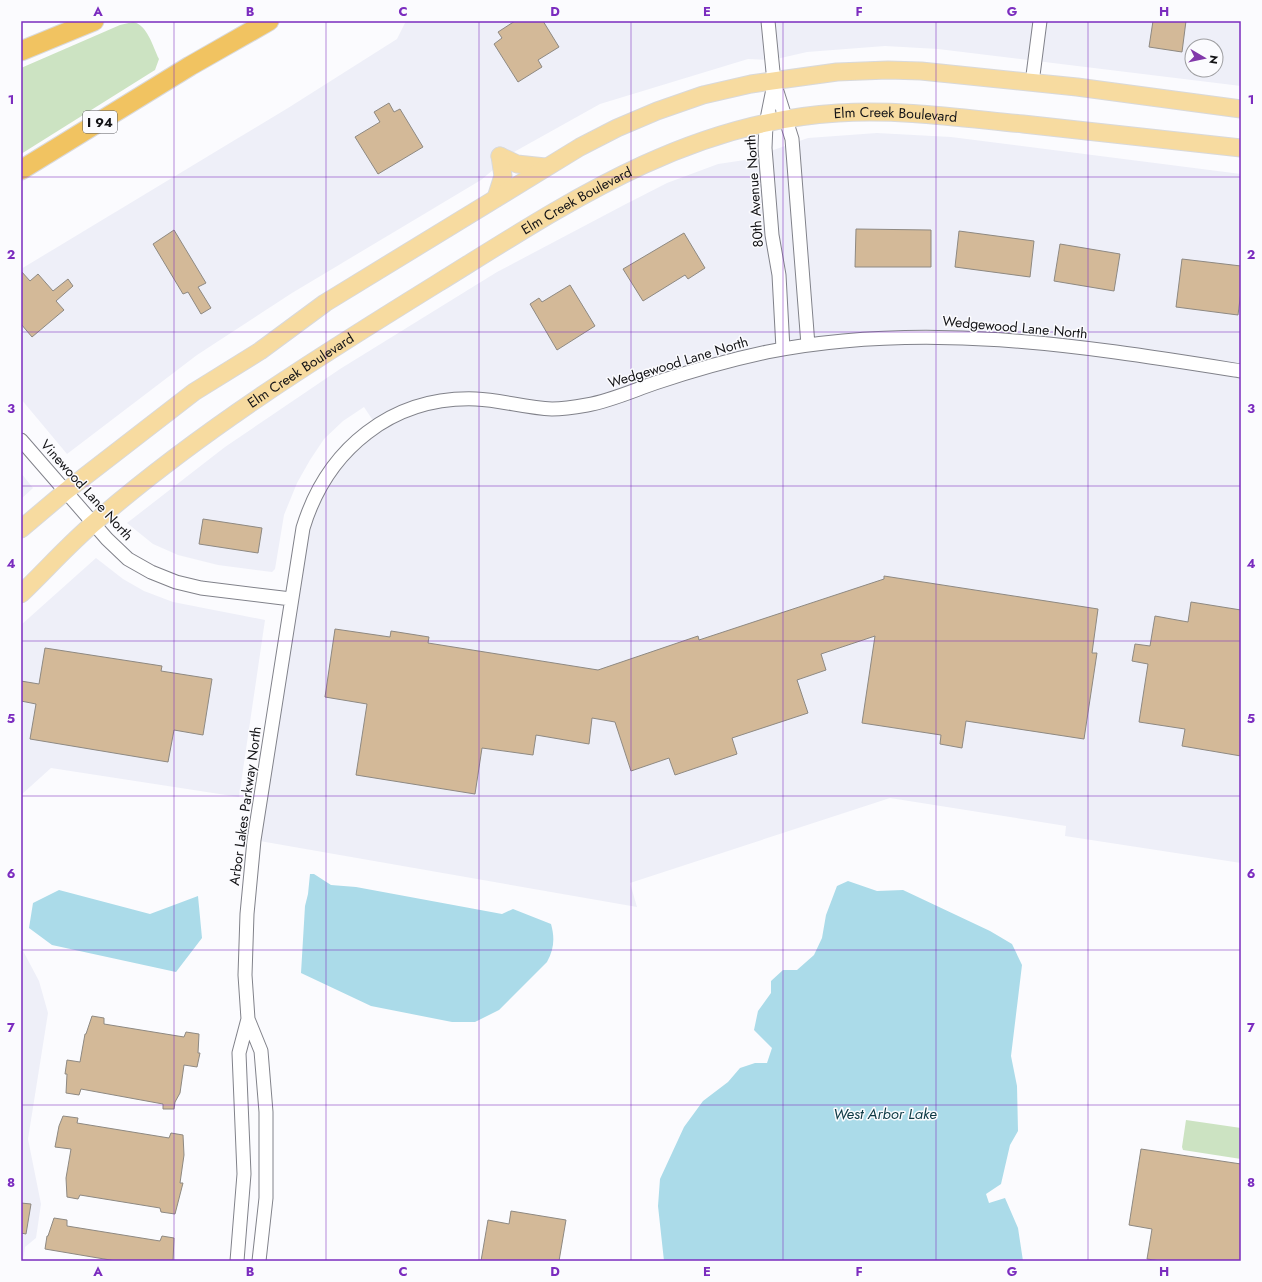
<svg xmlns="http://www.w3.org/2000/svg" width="1262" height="1282" font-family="Jost,sans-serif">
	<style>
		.built { fill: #eeeff8; fill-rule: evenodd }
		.green { fill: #cce3c2 }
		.water { fill: #abdbe9 }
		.building { fill: #d3b998; stroke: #8e8982 }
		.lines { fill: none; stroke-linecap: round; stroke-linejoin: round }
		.minor-casing { stroke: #81828a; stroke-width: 15 }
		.major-casing { stroke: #d9d9da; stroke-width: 19 }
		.highway-casing { stroke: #d9d9da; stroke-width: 21 }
		.minor { stroke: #fff; stroke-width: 13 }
		.major { stroke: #f7dba0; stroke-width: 17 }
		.highway { stroke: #f1c361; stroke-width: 19 }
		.grid { fill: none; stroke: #7b2cbf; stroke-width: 1; stroke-opacity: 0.55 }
		.labels { text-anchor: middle; stroke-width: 3; stroke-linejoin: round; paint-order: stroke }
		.shield { fill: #fbfbfe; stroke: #59595c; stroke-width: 1 }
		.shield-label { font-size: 13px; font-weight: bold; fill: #131316 }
		.street-label { font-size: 14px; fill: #131316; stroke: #fbfbfe }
		.water-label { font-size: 15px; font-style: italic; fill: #0d3944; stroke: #fbfbfe }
		.neatline { fill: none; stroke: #7b2cbf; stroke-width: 1.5 }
		.grid-label { font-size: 13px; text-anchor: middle; font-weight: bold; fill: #7b2cbf }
	</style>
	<rect width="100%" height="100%" fill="#fbfbfe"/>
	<!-- built -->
	<path class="built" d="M 406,21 L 1241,21 L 1241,86 L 938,49 L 885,46 L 807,52 L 772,60 L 748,59 L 600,104 L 514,152 L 481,180 L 292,293 L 197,355 L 67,454 L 21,399 L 21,269 L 288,108 L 397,39 ZM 1192,46 L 1216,46 L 1216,70 L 1192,70 Z
		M 877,133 L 951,137 L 1241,174 L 1241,863 L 1065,836 L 1066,826 L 890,798 L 630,883 L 637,907 L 254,840 L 313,500 L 376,425 L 364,407 L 343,421 L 324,439 L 310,460 L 297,483 L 284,515 L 275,569 L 272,572 L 218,565 L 178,555 L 153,544 L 127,523 L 225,447 L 340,369 L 497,272 L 624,205 L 667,183 L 718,164 L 745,160 L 808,138 Z
		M 21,473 L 33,488 L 21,499 Z
		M 96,558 L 123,579 L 144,591 L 173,602 L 265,620 L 239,797 L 51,768 L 21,795 L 21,625 Z
		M 21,947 L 39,981 L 48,1013 L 28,1139 L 41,1204 L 36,1238 L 25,1247 L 23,1261 L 21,1261 Z"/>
	<!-- green -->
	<path class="green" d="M 133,22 C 147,24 153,47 159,59 L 155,70 L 21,154 L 21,68 L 120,25 Z
		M 1186,1120 L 1241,1128 L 1241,1159 L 1183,1150 L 1182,1147 Z"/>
	<!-- water -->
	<path class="water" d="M 310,874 L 314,874 L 331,885 L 356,887 L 502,914 L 513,909 L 551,924 C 555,938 554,949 547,962 L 499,1010 L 475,1022 L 452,1022 L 371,1006 L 301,973 L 305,906 L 308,894 Z
		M 848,881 L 877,891 L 903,890 L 990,931 L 1012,944 L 1022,965 L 1011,1056 L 1017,1086 L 1018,1131 L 1010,1145 L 1001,1184 L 986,1194 L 989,1203 L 1005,1198 L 1018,1228 L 1023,1261 L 664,1261 L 658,1206 L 660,1179 L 684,1127 L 703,1101 L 728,1082 L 740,1068 L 755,1063 L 767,1063 L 772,1048 L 754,1030 L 758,1011 L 771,993 L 771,981 L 783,970 L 797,970 L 814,955 L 822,938 L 826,915 L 837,886 Z
		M 59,890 L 150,914 L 198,896 L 202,938 L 176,972 L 52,945 L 29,928 L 33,903 Z"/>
	<!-- building -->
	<path class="building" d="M 515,21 L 543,21 L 559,47 L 538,60 L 542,67 L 518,82 L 494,44 L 502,38 L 498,32 Z
		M 1153,21 L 1186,21 L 1182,52 L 1149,47 Z
		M 389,103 L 394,112 L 400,109 L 423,147 L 378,174 L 355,137 L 380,122 L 374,112 Z
		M 856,229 L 931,230 L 931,267 L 855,267 Z
		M 174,230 L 206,283 L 198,287 L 211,308 L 201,314 L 188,292 L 183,294 L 153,244 Z
		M 959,231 L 1034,241 L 1030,277 L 955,267 Z
		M 684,233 L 705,268 L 688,279 L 685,275 L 643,301 L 623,269 Z
		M 1060,244 L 1120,254 L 1114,291 L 1054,281 Z
		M 1182,259 L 1241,266 L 1241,291 L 1238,315 L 1176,307 Z
		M 21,271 L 30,281 L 38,274 L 53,291 L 68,279 L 73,286 L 56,301 L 64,310 L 32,337 L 21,324 Z
		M 570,285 L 595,326 L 557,350 L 530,304 L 539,298 L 542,302 Z
		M 203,519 L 262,528 L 258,553 L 199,544 Z
		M 884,576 L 1098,609 L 1092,653 L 1097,653 L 1084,739 L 966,721 L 962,748 L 940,744 L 941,735 L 862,723 L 875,636 L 821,654 L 826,670 L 797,680 L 808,713 L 732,738 L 737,754 L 675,775 L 669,758 L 631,771 L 615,722 L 592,718 L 589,744 L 536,735 L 533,755 L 482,748 L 475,794 L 356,775 L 367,704 L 325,697 L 335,629 L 390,637 L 391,631 L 429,637 L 428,643 L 598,670 L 698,636 L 699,640 L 884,579 Z
		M 1191,602 L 1241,610 L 1241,756 L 1182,746 L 1185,729 L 1139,722 L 1148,664 L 1132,661 L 1135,644 L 1150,646 L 1155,616 L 1188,622 Z
		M 45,648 L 162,666 L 161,671 L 212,679 L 203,735 L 174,730 L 168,762 L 30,739 L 36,704 L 21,701 L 21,681 L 39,684 Z
		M 92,1016 L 104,1018 L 104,1024 L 184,1037 L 186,1032 L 199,1034 L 198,1053 L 200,1053 L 197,1067 L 184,1065 L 180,1093 L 175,1102 L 174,1109 L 163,1109 L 163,1104 L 81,1089 L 79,1095 L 66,1093 L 67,1074 L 65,1074 L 67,1060 L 80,1062 L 85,1034 L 86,1034 Z
		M 63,1116 L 78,1118 L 77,1123 L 169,1138 L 171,1133 L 183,1135 L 184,1155 L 180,1183 L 183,1183 L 175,1214 L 161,1212 L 160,1208 L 80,1195 L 78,1199 L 67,1197 L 66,1178 L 71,1149 L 55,1147 L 59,1126 Z
		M 1141,1149 L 1241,1164 L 1241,1261 L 1161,1261 L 1147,1259 L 1152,1229 L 1129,1225 Z
		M 21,1203 L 31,1204 L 26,1234 L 21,1233 Z
		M 511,1211 L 566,1220 L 559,1261 L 481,1261 L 488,1220 L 509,1224 Z
		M 54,1218 L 67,1220 L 67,1226 L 160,1241 L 162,1236 L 174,1238 L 173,1261 L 116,1261 L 45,1249 L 47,1236 L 48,1236 Z"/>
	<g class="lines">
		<defs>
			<path id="minor" d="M 768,21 L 774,82 L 792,139 L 808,345
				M 1032,83 L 1040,21
				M 774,84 L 766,124 L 765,148 L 772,235 L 779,275 L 783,349
				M 21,440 L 107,539 L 128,559 L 151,572 L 176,582 L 201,588 L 291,599
				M 248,1019 L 261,1051 L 266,1112 L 266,1198 L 259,1261
				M 237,1261 L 244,1174 L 239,1053 L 248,1019 L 245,975 L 247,914 L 254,840 L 303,528 C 327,449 392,396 476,399 C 501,400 526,408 552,409 C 563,409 576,407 587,405 C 610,401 632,391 655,383 C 691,371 729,360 767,352 C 926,320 1083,346 1241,371"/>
			<g id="major">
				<path d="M 500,156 L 517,164 L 545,167"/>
				<path d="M 496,198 L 503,176 L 500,156"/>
				<path d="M 21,529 L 66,491 L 194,392 L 260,351 L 325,303 L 580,147 L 617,128 L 657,111 L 703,95 L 751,84 L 837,72 L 888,70 L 921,71 L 1077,87 L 1241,109"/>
				<path id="s1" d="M 21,594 C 46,570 69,544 95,522 C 201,430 320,356 438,283 C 564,205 685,122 838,113 C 900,109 961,118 1023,124 C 1095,132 1168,140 1241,148"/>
			</g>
			<path id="highway" d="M 21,51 L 94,21
				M 21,170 L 190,66 L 269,21"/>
		</defs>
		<!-- minor casing -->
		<use href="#minor" class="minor-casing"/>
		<!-- major casing -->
		<use href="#major" class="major-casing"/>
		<!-- highway casing -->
		<use href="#highway" class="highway-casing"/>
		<!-- minor -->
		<use href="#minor" class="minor"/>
		<!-- major -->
		<use href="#major" class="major"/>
		<!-- highway -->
		<use href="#highway" class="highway"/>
	</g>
	<!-- grid -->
	<path class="grid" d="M 174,21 L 174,1261M 326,21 L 326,1261M 479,21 L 479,1261M 631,21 L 631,1261M 783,21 L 783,1261M 936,21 L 936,1261M 1088,21 L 1088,1261M 21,177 L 1241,177M 21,332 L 1241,332M 21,486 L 1241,486M 21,641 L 1241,641M 21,796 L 1241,796M 21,950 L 1241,950M 21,1105 L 1241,1105"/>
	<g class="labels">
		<!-- shield labels -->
		<rect class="shield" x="83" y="111" width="34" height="22" rx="3"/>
		<g class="shield-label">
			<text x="100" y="127">I 94</text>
		</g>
		<!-- street labels -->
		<g class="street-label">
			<text dy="5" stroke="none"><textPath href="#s1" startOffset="1019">Elm Creek Boulevard</textPath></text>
			<text transform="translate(754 191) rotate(-94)" y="5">80th Avenue North</text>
			<text dy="5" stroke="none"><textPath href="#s1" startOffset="683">Elm Creek Boulevard</textPath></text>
			<text transform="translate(1015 327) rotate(5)" y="5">Wedgewood Lane North</text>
			<text transform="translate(678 362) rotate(-17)" y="5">Wedgewood Lane North</text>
			<text dy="5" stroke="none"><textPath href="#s1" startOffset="359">Elm Creek Boulevard</textPath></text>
			<text transform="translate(87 490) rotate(48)" y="5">Vinewood Lane North</text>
			<text transform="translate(245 806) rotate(-82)" y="5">Arbor Lakes Parkway North</text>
		</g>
		<!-- water labels -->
		<g class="water-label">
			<text x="885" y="1119">West Arbor Lake</text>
		</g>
	</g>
	<!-- border -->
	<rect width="1262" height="1282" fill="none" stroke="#fbfbfe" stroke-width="44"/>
	<!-- north arrow -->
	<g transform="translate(1204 58) rotate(99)"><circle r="19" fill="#fbfbfe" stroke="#9e9ea1"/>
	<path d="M0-3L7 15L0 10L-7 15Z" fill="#8238aa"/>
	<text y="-6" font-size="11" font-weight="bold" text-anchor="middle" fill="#131316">N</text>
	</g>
	<rect x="22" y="22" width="1218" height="1238" class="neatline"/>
	<g class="grid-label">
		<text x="98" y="16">A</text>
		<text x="250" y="16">B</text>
		<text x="403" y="16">C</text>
		<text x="555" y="16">D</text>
		<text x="707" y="16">E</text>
		<text x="859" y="16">F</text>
		<text x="1012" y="16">G</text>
		<text x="1164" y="16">H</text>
		<text x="11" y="104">1</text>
		<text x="1251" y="104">1</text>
		<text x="11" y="259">2</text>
		<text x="1251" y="259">2</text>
		<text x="11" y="413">3</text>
		<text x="1251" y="413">3</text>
		<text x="11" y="568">4</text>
		<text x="1251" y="568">4</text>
		<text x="11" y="723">5</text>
		<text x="1251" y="723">5</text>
		<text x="11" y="878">6</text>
		<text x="1251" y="878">6</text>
		<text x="11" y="1032">7</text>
		<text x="1251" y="1032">7</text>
		<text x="11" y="1187">8</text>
		<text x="1251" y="1187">8</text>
		<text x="98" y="1276">A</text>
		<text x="250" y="1276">B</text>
		<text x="403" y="1276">C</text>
		<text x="555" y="1276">D</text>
		<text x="707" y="1276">E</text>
		<text x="859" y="1276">F</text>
		<text x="1012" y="1276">G</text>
		<text x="1164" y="1276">H</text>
	</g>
</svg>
